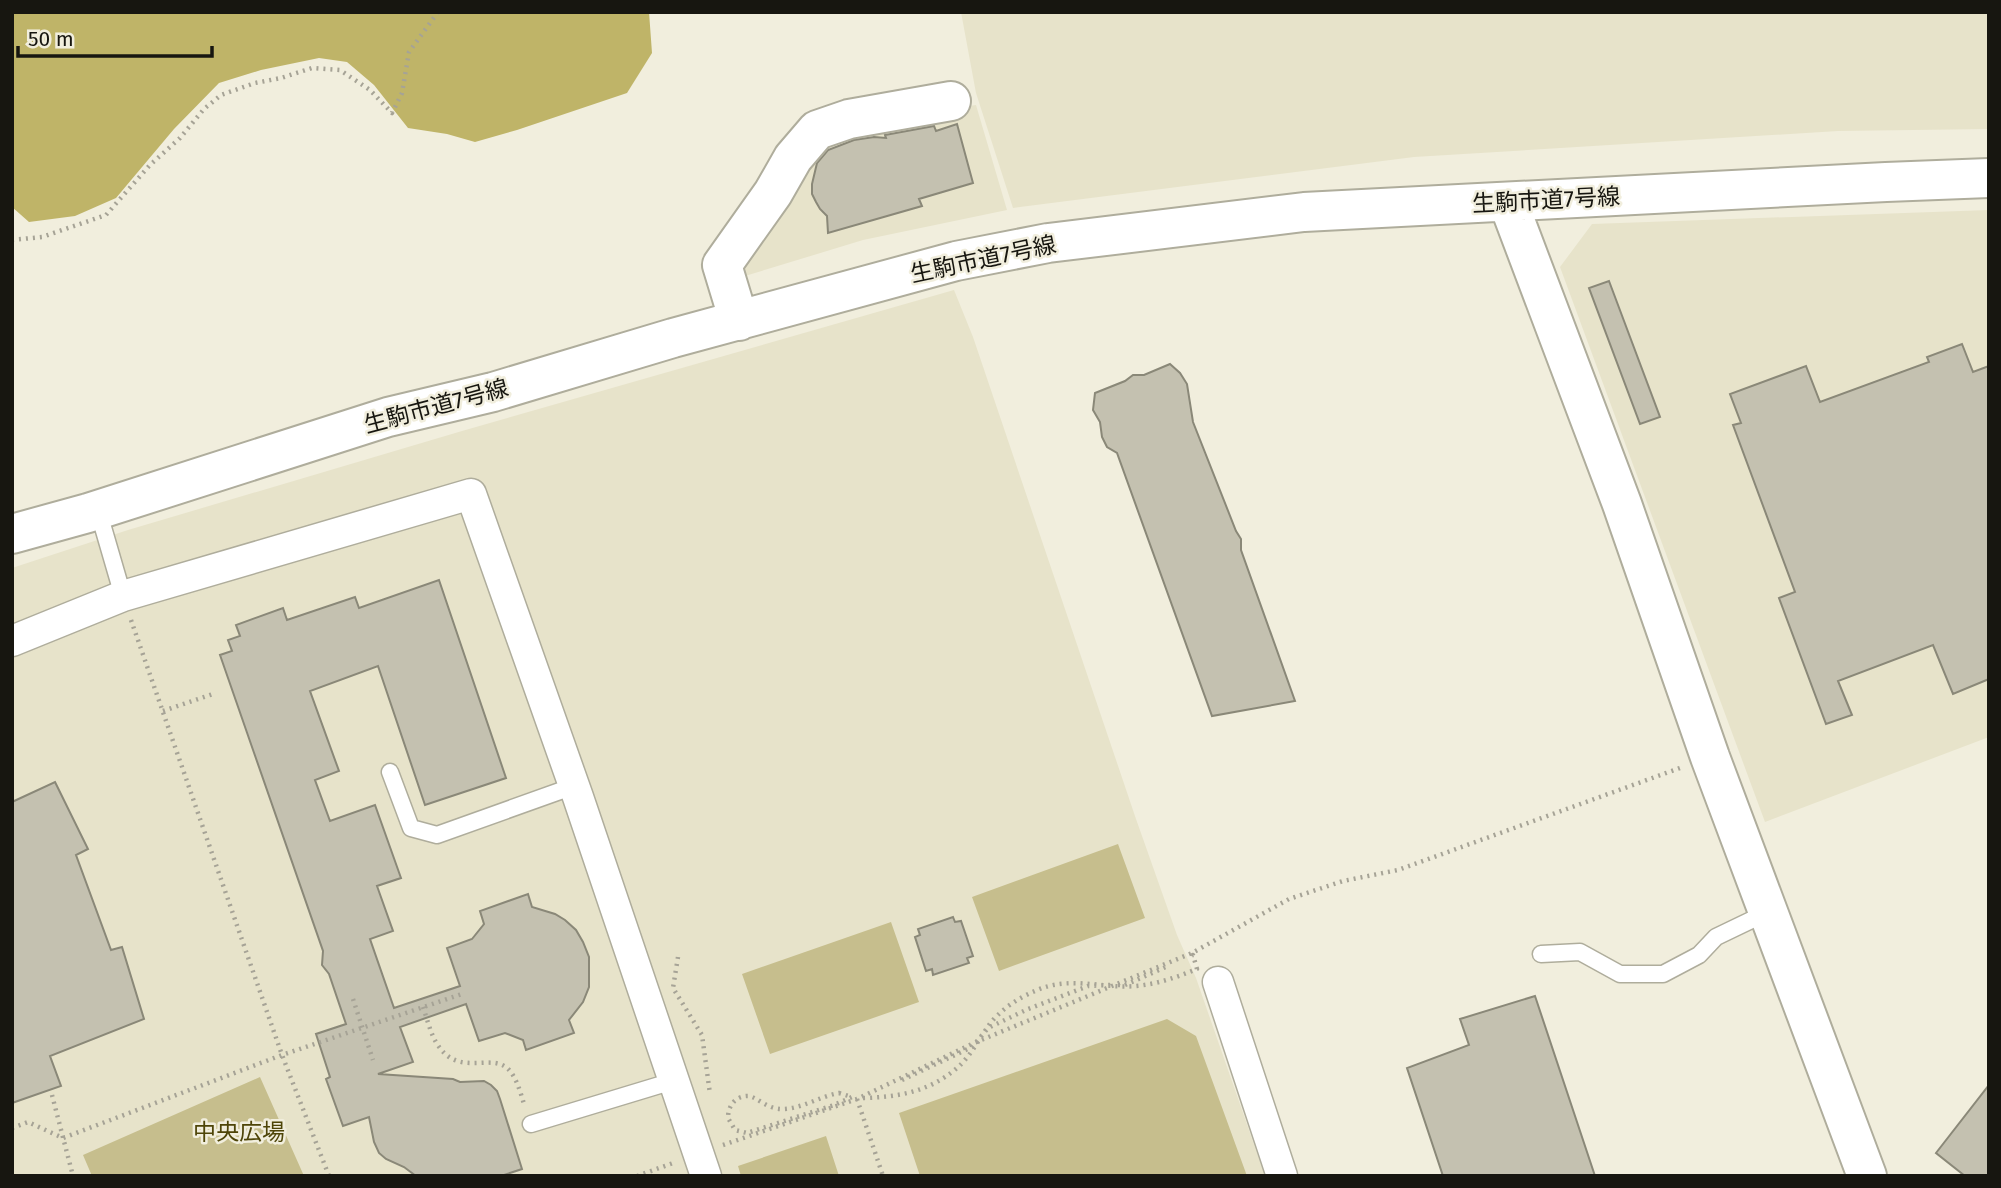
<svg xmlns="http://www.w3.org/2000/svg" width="2001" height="1188" font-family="'Fira Sans','Noto Sans JP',sans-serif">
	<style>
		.built { fill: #e7e3ca }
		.green { fill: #c6be8d }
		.forest { fill: #bfb468 }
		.building { fill: #c4c1b0; stroke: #8a8878; stroke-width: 2 }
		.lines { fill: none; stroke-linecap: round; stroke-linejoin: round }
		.lane-casing { stroke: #afad9c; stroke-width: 19 }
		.street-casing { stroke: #afad9c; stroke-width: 33 }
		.secondary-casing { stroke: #afad9c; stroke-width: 42 }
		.path { stroke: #a6a396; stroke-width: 4.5; stroke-dasharray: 2 5; stroke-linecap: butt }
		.lane { stroke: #fff; stroke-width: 16 }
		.street { stroke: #fff; stroke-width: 30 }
		.secondary { stroke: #fff; stroke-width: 38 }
		.labels { text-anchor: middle; stroke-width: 5; stroke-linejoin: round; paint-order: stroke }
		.street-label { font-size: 23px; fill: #171610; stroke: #f1eedd }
		.park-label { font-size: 23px; fill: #4e4508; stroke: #f1eedd }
	</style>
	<rect width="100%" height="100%" fill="#f1eedd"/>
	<!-- built -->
	<path class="built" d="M 961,12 L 1989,12 L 1989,129 L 1838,131 L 1414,157 L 1013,208 L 976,93 Z
		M 976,105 L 1007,210 L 863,240 L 745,276 L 740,263 L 815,151 L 867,122 Z
		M 1989,210 L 1989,737 L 1765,822 L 1560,267 L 1592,224 Z
		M 954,290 L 973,337 L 1136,819 L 1177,935 L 1196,978 L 1265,1176 L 12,1176 L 12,568 L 128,530 L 462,431 Z"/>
	<!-- green -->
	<path class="green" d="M 1118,844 L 1145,918 L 999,971 L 972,897 Z
		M 891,922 L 919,1002 L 770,1054 L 742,974 Z
		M 1167,1019 L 1196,1036 L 1247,1176 L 920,1176 L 899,1113 Z
		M 260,1077 L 304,1176 L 92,1176 L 83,1155 Z
		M 826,1136 L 839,1176 L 741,1176 L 738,1166 Z"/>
	<!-- forest -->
	<path class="forest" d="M 12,12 L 649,12 L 652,53 L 627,93 L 517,130 L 475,142 L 447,134 L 408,128 L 374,85 L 347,62 L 319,58 L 261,70 L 219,83 L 174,129 L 116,198 L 75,216 L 29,222 L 12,207 Z"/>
	<!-- building -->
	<path class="building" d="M 957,124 L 973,183 L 919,199 L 922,206 L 828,233 L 827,216 L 820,209 L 816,202 L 812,194 L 812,184 L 817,163 L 828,150 L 854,140 L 874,137 L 886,138 L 885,135 L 934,126 L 936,131 Z
		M 1609,281 L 1660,417 L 1640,424 L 1589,288 Z
		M 1962,344 L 1973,372 L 1989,366 L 1989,679 L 1953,694 L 1933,645 L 1838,681 L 1852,715 L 1826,724 L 1779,598 L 1795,592 L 1733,425 L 1741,423 L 1730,394 L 1806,366 L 1820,402 L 1929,362 L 1927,357 Z
		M 1170,364 L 1180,373 L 1187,384 L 1193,422 L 1236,531 L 1241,539 L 1241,550 L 1295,701 L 1212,716 L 1117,453 L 1107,447 L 1102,437 L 1100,422 L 1093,410 L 1095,393 L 1125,381 L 1133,375 L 1144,375 Z
		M 439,580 L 506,778 L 425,805 L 378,666 L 310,691 L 339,771 L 315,780 L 330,821 L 375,805 L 401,878 L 377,886 L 393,931 L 370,939 L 394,1008 L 460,986 L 447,948 L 472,939 L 484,924 L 480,911 L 528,894 L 532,907 L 555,914 L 565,920 L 576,930 L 583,942 L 589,957 L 589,987 L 583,1002 L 569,1020 L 574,1033 L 526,1050 L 523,1040 L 505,1033 L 479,1041 L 466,1004 L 400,1027 L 413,1062 L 378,1074 L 453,1079 L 460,1082 L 484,1081 L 491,1085 L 497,1091 L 500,1099 L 522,1169 L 501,1176 L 416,1176 L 404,1167 L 386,1159 L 379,1153 L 374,1142 L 369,1117 L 343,1126 L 326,1079 L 330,1077 L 316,1034 L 346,1024 L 329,974 L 322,965 L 323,951 L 220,655 L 232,651 L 228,640 L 240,636 L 236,625 L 283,608 L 287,620 L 355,597 L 359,608 Z
		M 55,782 L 88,849 L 76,855 L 111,950 L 122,947 L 144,1019 L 50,1056 L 61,1086 L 12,1103 L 12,802 Z
		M 953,917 L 955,922 L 961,921 L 973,956 L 967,958 L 969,963 L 933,975 L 932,969 L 926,971 L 915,937 L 920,935 L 918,929 Z
		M 1535,996 L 1595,1176 L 1443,1176 L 1407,1068 L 1469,1045 L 1460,1019 Z
		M 1989,1085 L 1989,1176 L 1965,1176 L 1936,1153 Z"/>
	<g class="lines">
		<defs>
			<path id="lane" d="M 98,510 L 123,596
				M 390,772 L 411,828 L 437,835 L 574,786
				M 1541,954 L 1580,952 L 1620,974 L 1663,974 L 1699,955 L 1716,937 L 1768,912
				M 531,1124 L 673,1081"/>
			<path id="street" d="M 12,641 L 123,596 L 471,494 L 578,797 L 706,1176
				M 1218,982 L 1282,1176"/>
			<path id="secondary" d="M 1508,202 L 1622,504 L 1710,757 L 1867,1176
				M 739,321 L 722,265 L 773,193 L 793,158 L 817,130 L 849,119 L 951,101
				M 12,534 L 88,513 L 388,417 L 493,392 L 673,338 L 956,261 L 1048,243 L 1304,212 L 1886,182 L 1989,178"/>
		</defs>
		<!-- lane casing -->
		<use href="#lane" class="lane-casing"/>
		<!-- street casing -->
		<use href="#street" class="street-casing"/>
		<!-- secondary casing -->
		<use href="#secondary" class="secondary-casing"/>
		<!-- path -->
		<path class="path" d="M 12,240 L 42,237 L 106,215 L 150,165 L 180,138 L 204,109 L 221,95 L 255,83 L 281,78 L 312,68 L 340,70 L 370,90 L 392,113 L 402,93 L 409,52 L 438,12
			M 131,620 L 282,1055 L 329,1176
			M 163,711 L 213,694
			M 678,957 L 673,988 L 702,1035 L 710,1094
			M 1118,985 L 1125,985 L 1168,966
			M 353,999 L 373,1060
			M 423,1007 C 428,1021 431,1037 440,1048 C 461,1077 494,1051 510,1071 C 518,1081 521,1095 525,1107
			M 902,1080 L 972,1047 L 988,1028 L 1028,1009 L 1088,986 L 1110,985
			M 839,1093 L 852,1097 L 834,1105 L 747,1133 L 735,1130 L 728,1118 C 728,1106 735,1096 748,1096 C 758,1097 767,1110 784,1109 C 803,1108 821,1096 839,1093 Z
			M 52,1095 L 73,1176
			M 863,1098 C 898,1097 929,1092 957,1068 C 970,1057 979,1039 989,1025 C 1000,1010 1018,998 1035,991 C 1070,975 1101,989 1136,986 C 1158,984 1177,977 1197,969 L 1193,955 L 1189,957
			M 857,1099 L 883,1176
			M 12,1128 L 28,1122 L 63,1138 L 282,1055 L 462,994
			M 723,1145 L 857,1099 L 974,1043 L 1192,953 L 1289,899 L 1343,881 L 1398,870 L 1680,768
			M 637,1176 L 676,1162"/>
		<!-- lane -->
		<use href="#lane" class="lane"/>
		<!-- street -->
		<use href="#street" class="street"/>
		<!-- secondary -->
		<use href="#secondary" class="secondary"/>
	</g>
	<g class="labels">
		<!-- street labels -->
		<g class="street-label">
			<text transform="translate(1546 200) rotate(-3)" y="8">生駒市道7号線</text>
			<text transform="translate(983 259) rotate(-12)" y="8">生駒市道7号線</text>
			<text transform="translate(436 406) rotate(-15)" y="8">生駒市道7号線</text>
		</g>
		<!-- park labels -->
		<g class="park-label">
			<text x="239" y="1140">中央広場</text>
		</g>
	</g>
	<!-- border -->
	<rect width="2001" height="1188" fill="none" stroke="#171610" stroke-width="28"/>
	<!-- scale -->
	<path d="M18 46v10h194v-10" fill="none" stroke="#171610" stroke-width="3.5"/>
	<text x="28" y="46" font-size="21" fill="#171610" stroke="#f1eedd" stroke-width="5" paint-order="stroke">50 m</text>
</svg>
